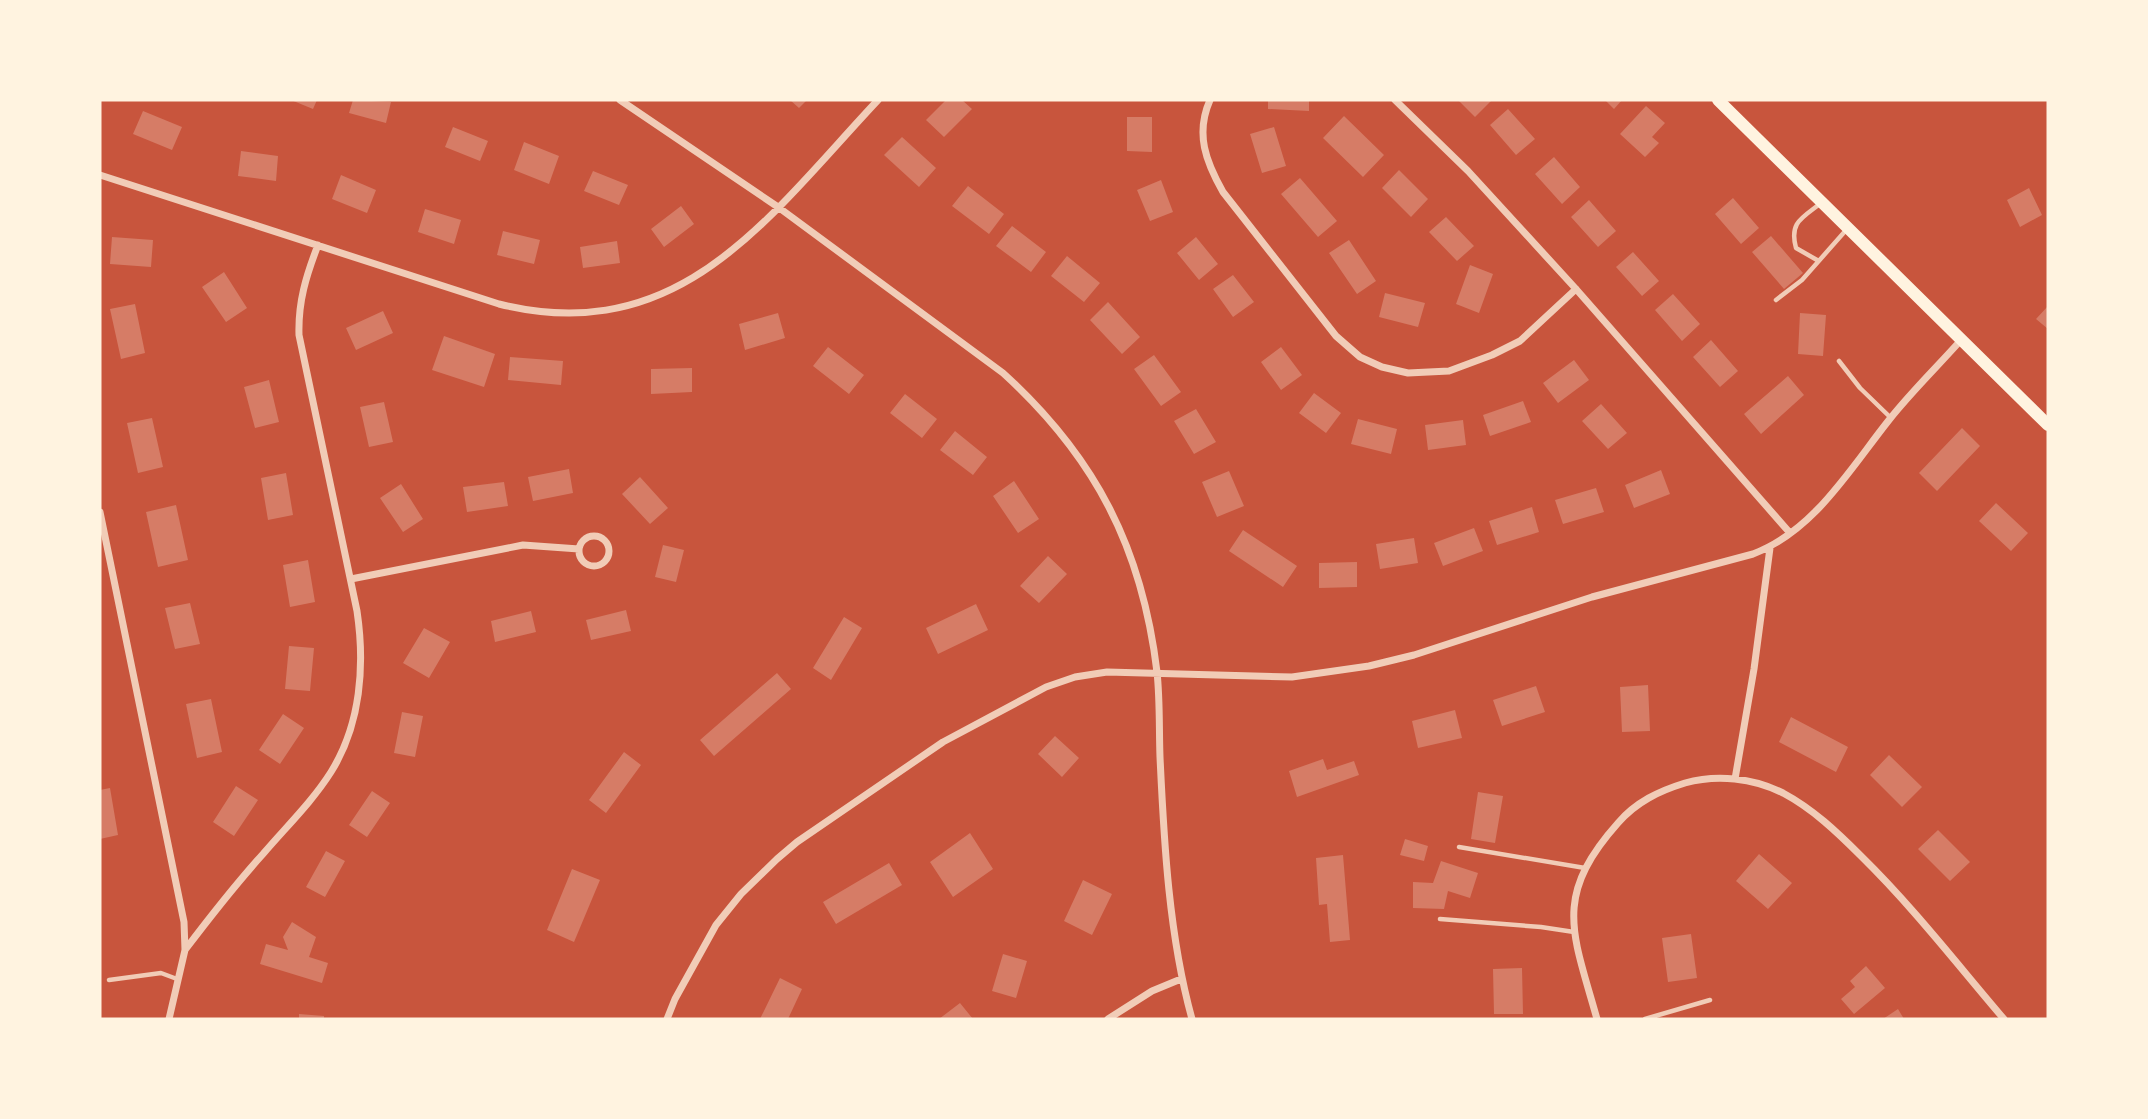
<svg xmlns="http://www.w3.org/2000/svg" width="2148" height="1119" font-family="Overpass,sans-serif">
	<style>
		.building { fill: #d67c66 }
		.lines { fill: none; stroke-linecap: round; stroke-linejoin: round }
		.service { stroke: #f1ccb7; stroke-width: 4.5 }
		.minor { stroke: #f1ccb7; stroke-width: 7 }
		.secondary { stroke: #fff3e0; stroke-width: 12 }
	</style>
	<rect width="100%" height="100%" fill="#c8553d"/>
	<!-- building -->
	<path class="building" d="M 291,100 L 317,100 L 313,109 Z
		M 353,100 L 391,102 L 386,123 L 349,113 Z
		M 790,100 L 807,100 L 799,108 Z
		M 946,100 L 962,100 L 972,109 L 944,137 L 926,120 Z
		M 1268,100 L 1309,100 L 1309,111 L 1268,109 Z
		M 1458,100 L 1492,100 L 1475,117 Z
		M 1605,100 L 1622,100 L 1614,109 Z
		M 1646,106 L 1665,123 L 1652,137 L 1659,143 L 1645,157 L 1620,134 Z
		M 1508,109 L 1535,139 L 1516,155 L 1490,125 Z
		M 143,111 L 182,127 L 172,150 L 133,134 Z
		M 1344,116 L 1384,155 L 1363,177 L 1323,138 Z
		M 1127,117 L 1152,117 L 1152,152 L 1127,151 Z
		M 453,127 L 488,141 L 480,161 L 445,147 Z
		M 1274,127 L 1286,166 L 1262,173 L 1250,134 Z
		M 902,137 L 936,168 L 919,187 L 884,155 Z
		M 524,142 L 559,156 L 549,184 L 514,170 Z
		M 241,151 L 278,156 L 276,181 L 238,176 Z
		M 1554,157 L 1580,187 L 1562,204 L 1535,174 Z
		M 1399,170 L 1428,199 L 1411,217 L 1382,188 Z
		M 593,171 L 628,185 L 619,205 L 584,191 Z
		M 341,175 L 376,190 L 367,213 L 332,199 Z
		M 1300,178 L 1337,221 L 1318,237 L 1281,194 Z
		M 1161,180 L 1173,212 L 1150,221 L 1137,190 Z
		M 968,186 L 1004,214 L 989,234 L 952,206 Z
		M 2029,188 L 2042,215 L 2020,227 L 2007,200 Z
		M 1733,198 L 1759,228 L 1741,244 L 1715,214 Z
		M 1589,200 L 1616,231 L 1598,247 L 1571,217 Z
		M 681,206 L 694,224 L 664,247 L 651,229 Z
		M 425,209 L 461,220 L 454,244 L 418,232 Z
		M 1446,217 L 1474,246 L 1457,261 L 1429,232 Z
		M 1012,226 L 1046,252 L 1031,272 L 996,246 Z
		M 503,231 L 540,240 L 534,264 L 497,255 Z
		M 1771,236 L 1803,273 L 1784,289 L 1752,252 Z
		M 112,237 L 153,240 L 151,267 L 110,264 Z
		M 1196,237 L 1218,264 L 1199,280 L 1177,253 Z
		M 1349,240 L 1376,281 L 1357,294 L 1329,253 Z
		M 617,241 L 620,263 L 583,268 L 580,247 Z
		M 1633,252 L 1659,281 L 1642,296 L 1616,267 Z
		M 1067,256 L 1100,283 L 1084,302 L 1051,276 Z
		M 1470,265 L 1493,274 L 1479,313 L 1456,304 Z
		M 224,272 L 247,308 L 226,322 L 202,287 Z
		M 1233,275 L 1254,302 L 1233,317 L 1213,289 Z
		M 1385,293 L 1425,303 L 1418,327 L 1379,317 Z
		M 1673,294 L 1700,324 L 1682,341 L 1655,310 Z
		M 1108,302 L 1140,337 L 1122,354 L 1090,320 Z
		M 135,304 L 145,353 L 121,359 L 110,309 Z
		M 2048,306 L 2048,329 L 2036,319 Z
		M 383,311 L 393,333 L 356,350 L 346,328 Z
		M 778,313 L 785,338 L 745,350 L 739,324 Z
		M 1800,313 L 1826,315 L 1823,356 L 1798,354 Z
		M 444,336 L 495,354 L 484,387 L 432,370 Z
		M 1711,340 L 1738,371 L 1720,387 L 1693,357 Z
		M 828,347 L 864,375 L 849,394 L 813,366 Z
		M 1281,347 L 1302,375 L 1281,390 L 1261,362 Z
		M 1154,355 L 1181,392 L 1161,406 L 1134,369 Z
		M 510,357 L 563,361 L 561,385 L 508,380 Z
		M 1574,360 L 1589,380 L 1558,403 L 1543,383 Z
		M 692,368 L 692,392 L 651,394 L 651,369 Z
		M 1788,376 L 1804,395 L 1761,434 L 1744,414 Z
		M 269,380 L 279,422 L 255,428 L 244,387 Z
		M 1314,393 L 1341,413 L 1326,433 L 1299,413 Z
		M 905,394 L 937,419 L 922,438 L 890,413 Z
		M 1523,401 L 1531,422 L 1490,436 L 1483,415 Z
		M 384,402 L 393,442 L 369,447 L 360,407 Z
		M 1601,404 L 1627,433 L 1608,449 L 1582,421 Z
		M 1196,409 L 1216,442 L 1194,454 L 1174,421 Z
		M 152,418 L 163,467 L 138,473 L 127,423 Z
		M 1358,419 L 1397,429 L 1391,454 L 1351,444 Z
		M 1463,420 L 1466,445 L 1428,450 L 1425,425 Z
		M 1962,428 L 1980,446 L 1937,491 L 1919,473 Z
		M 955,431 L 987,457 L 973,475 L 940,450 Z
		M 569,469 L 573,493 L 533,501 L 528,477 Z
		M 1661,470 L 1670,494 L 1634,508 L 1625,485 Z
		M 1229,471 L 1244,506 L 1217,517 L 1202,482 Z
		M 286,473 L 293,515 L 268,520 L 261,478 Z
		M 640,477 L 668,508 L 650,524 L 622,494 Z
		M 1014,481 L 1039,519 L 1018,533 L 993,496 Z
		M 504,482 L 508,506 L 467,512 L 463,487 Z
		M 401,484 L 423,519 L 403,532 L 380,498 Z
		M 1596,488 L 1604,512 L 1563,524 L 1555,500 Z
		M 1996,503 L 2028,533 L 2011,551 L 1979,521 Z
		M 176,505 L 188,560 L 158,567 L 146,512 Z
		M 1532,507 L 1539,532 L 1497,545 L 1489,521 Z
		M 1474,528 L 1483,551 L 1443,566 L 1434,543 Z
		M 1243,530 L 1297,566 L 1283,587 L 1229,551 Z
		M 1414,538 L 1418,563 L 1380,569 L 1376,544 Z
		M 663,545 L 684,550 L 676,582 L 655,577 Z
		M 1048,556 L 1067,574 L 1039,603 L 1020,586 Z
		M 308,560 L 315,602 L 290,607 L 283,565 Z
		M 1357,562 L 1357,587 L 1319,588 L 1319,563 Z
		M 190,603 L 200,644 L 175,649 L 165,608 Z
		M 976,604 L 988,630 L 938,654 L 926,628 Z
		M 626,610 L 631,631 L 591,640 L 586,620 Z
		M 531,611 L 536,632 L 495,642 L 491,621 Z
		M 844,617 L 862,628 L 831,680 L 813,668 Z
		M 424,628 L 450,642 L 429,678 L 403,663 Z
		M 289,646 L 314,648 L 310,691 L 285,689 Z
		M 777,673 L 791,689 L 714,756 L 700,740 Z
		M 1648,685 L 1650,731 L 1622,732 L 1620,687 Z
		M 1536,686 L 1545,712 L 1502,726 L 1493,700 Z
		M 211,699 L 222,752 L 197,758 L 186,704 Z
		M 1455,710 L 1462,738 L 1418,748 L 1412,721 Z
		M 402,712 L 423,716 L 415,757 L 394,753 Z
		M 283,714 L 304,728 L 280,764 L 259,750 Z
		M 1791,717 L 1848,747 L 1836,772 L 1779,742 Z
		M 1055,736 L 1079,758 L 1062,777 L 1038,754 Z
		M 624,752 L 641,765 L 606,813 L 589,800 Z
		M 1889,755 L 1922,787 L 1902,807 L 1870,775 Z
		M 1323,759 L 1327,770 L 1354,761 L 1359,775 L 1297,797 L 1289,771 Z
		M 236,786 L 258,800 L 234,836 L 213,822 Z
		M 110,788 L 118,835 L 100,839 L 100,790 Z
		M 372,791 L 390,803 L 367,837 L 349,825 Z
		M 1478,792 L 1503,796 L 1495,843 L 1471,839 Z
		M 1938,830 L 1970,862 L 1950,881 L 1918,849 Z
		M 970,833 L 993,869 L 953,897 L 930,862 Z
		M 1405,839 L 1428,846 L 1424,861 L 1400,855 Z
		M 326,851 L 345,861 L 325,897 L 306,887 Z
		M 1759,854 L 1792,883 L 1768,909 L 1736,881 Z
		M 1343,855 L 1350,940 L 1330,942 L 1327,904 L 1319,905 L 1316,858 Z
		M 1441,861 L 1478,873 L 1470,898 L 1448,891 L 1444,909 L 1413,908 L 1413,882 L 1433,883 Z
		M 889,863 L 902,885 L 836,924 L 823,902 Z
		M 572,869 L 600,880 L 574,942 L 547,930 Z
		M 1083,880 L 1112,894 L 1092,935 L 1064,921 Z
		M 292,922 L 316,937 L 309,957 L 328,963 L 322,983 L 260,964 L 266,944 L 288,950 L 283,937 Z
		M 1691,934 L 1697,978 L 1668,982 L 1662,938 Z
		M 1003,954 L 1027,961 L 1016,998 L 992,991 Z
		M 1866,966 L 1885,988 L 1854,1014 L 1841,999 L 1855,987 L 1850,981 Z
		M 1522,968 L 1523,1014 L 1494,1014 L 1493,969 Z
		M 780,978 L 802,989 L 788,1019 L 760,1019 Z
		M 960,1003 L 973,1019 L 939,1019 Z
		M 1898,1009 L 1904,1019 L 1883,1019 Z
		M 299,1014 L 324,1016 L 324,1019 L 299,1019 Z"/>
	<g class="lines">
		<!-- service -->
		<path class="service" d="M 1817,260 L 1796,248 C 1789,222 1802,218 1821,203
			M 1776,300 L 1802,280 L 1847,229
			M 1839,361 L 1860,388 L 1891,418
			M 1459,847 L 1585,868
			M 1440,919 L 1541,927 L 1574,932
			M 109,980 L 161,973 L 177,979
			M 1645,1019 L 1710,1000"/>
		<!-- minor -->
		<path class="minor" d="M 620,100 L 778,207 L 1003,373 C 1095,457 1142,547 1157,672 C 1160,700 1159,729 1160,757 C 1164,843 1169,936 1192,1019
			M 1210,100 C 1195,134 1206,162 1223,192 L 1336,336 L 1360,357 L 1382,367 L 1408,373 L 1449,371 L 1492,355 L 1520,341 L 1576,289
			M 1395,100 L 1468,171 L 1576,289 L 1790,533
			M 100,175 L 499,304 C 681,349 768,217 878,100
			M 100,512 L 184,922 L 185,950 L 169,1019
			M579 551a15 15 0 1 1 30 0a15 15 0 1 1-30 0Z
			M 351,579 L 523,545 L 579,549
			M 1735,779 L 1754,669 L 1770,548
			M 185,950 C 210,917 235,885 263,854 C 286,827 312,802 331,772 C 361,724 365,665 357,611 L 299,335 C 298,302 306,276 318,245
			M 667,1019 L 675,999 L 716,925 L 741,894 L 777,859 L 797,842 L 943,742 L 1046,687 L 1075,677 L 1107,672 L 1292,677 L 1369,666 L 1414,655 L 1592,597 L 1753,554 C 1814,531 1850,469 1889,420 C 1911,392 1937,367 1961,340
			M 1108,1019 L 1152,991 L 1181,979
			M 1597,1019 C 1573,933 1552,897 1618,823 C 1636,802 1659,791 1685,783 C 1717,774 1753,778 1783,793 C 1813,809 1837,832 1861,856 C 1913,907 1957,964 2004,1019"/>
		<!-- secondary -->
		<path class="secondary" d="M 1718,100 L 2048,425"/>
	</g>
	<!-- border -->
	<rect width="2148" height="1119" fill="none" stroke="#fff3e0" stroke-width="203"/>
</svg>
